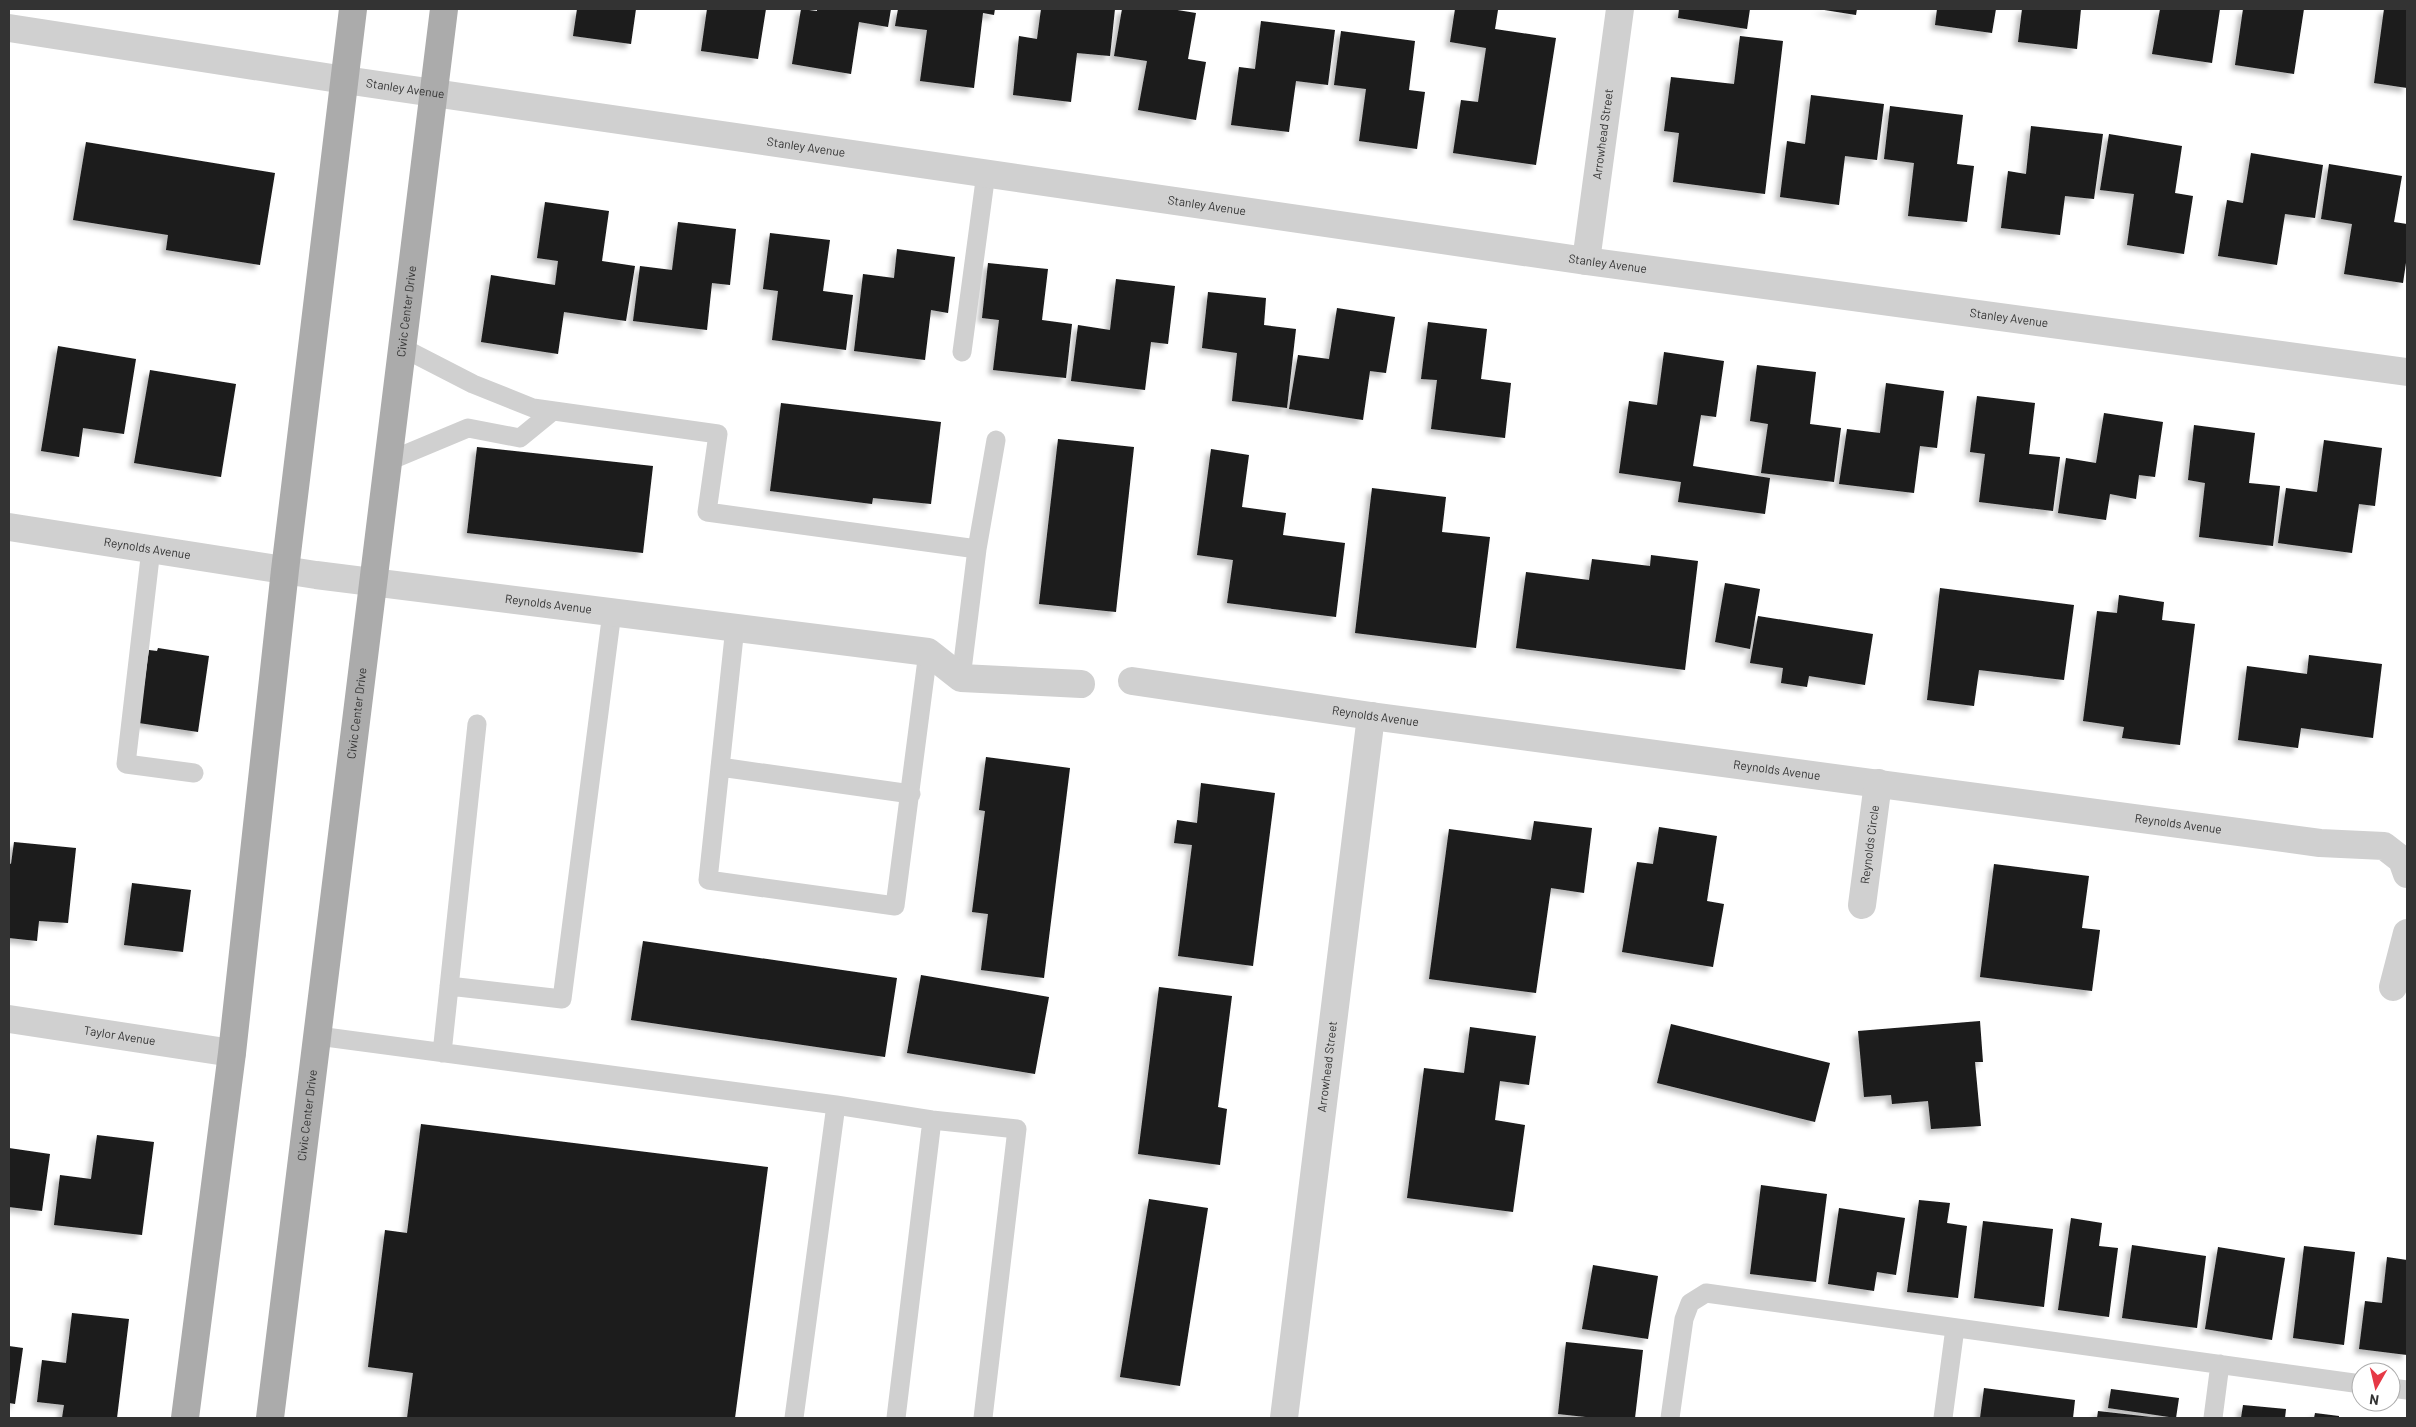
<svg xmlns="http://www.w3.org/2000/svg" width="2416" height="1427" font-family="Barlow,sans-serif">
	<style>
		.building { fill: #1a1a1a; filter: url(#shadow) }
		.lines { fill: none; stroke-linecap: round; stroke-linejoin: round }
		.lane { stroke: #d0d0d0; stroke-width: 19 }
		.street { stroke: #d0d0d0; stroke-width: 28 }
		.primary { stroke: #ababab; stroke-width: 28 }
		.labels { text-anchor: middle; stroke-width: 5; stroke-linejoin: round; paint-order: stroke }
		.street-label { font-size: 12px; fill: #333; stroke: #fff }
	</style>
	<defs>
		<filter id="shadow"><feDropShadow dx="-4.5" dy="4.5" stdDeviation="2.5" flood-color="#0004"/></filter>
	</defs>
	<rect width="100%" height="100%" fill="#fff"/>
	<!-- building -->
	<path class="building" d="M 577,9 L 636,9 L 631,44 L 573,36 Z
		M 707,9 L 766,9 L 758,59 L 701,51 Z
		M 801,9 L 817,11 L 817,9 L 891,9 L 888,27 L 859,22 L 851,74 L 792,64 Z
		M 898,9 L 995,9 L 994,15 L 983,13 L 974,88 L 920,81 L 927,30 L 895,26 Z
		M 1041,9 L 1115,9 L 1110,56 L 1077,53 L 1071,102 L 1013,95 L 1019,36 L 1037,39 Z
		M 1122,9 L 1171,9 L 1196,13 L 1188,59 L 1206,62 L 1196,120 L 1138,110 L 1147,61 L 1114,56 Z
		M 1455,9 L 1498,10 L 1495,29 L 1556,38 L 1536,165 L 1453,153 L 1461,100 L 1478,102 L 1486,48 L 1450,42 Z
		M 1679,9 L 1750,9 L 1747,29 L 1678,18 Z
		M 1818,9 L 1857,9 L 1856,15 Z
		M 1937,9 L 1996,9 L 1992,33 L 1935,25 Z
		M 2022,9 L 2081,9 L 2077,49 L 2018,42 Z
		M 2160,9 L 2220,9 L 2212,63 L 2152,54 Z
		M 2243,9 L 2304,9 L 2294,74 L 2235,65 Z
		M 2384,9 L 2407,9 L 2407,88 L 2374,83 Z
		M 1261,21 L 1335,30 L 1328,85 L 1296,81 L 1289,132 L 1231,125 L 1239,67 L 1255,69 Z
		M 1341,31 L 1415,41 L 1409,90 L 1425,92 L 1417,149 L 1359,141 L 1366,89 L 1334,85 Z
		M 1740,36 L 1783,41 L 1765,194 L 1673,182 L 1679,133 L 1664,131 L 1671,77 L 1734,84 Z
		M 1811,95 L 1884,104 L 1877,160 L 1845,156 L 1839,205 L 1780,197 L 1787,141 L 1805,144 Z
		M 1890,106 L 1963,115 L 1957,164 L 1974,166 L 1967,222 L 1908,216 L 1914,163 L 1884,159 Z
		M 2031,126 L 2103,134 L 2094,199 L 2065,196 L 2060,235 L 2001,228 L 2008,171 L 2026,174 Z
		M 2109,134 L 2182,146 L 2175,193 L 2193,196 L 2184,254 L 2127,245 L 2134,194 L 2100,190 Z
		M 86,142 L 275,173 L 260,265 L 166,250 L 168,235 L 73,220 Z
		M 2251,153 L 2323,165 L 2315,218 L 2285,214 L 2277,265 L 2218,256 L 2227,200 L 2243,203 Z
		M 2329,164 L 2402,176 L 2394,222 L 2407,224 L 2407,256 L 2403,283 L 2344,274 L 2352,224 L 2321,219 Z
		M 545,202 L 609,211 L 602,261 L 635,266 L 626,321 L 564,312 L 558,354 L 481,342 L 491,275 L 555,285 L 558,261 L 537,258 Z
		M 678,222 L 736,229 L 730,285 L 712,283 L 707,330 L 633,321 L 640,266 L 672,270 Z
		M 770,233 L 830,240 L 823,291 L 853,295 L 846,350 L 772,340 L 778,291 L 763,289 Z
		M 897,249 L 955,257 L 948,313 L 931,310 L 925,360 L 854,351 L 863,274 L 894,278 Z
		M 988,263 L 1048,269 L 1042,320 L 1072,324 L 1066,378 L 993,370 L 999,320 L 982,318 Z
		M 1116,279 L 1175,286 L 1168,344 L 1151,342 L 1145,390 L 1071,381 L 1078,325 L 1110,330 Z
		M 1208,292 L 1266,298 L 1264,325 L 1296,329 L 1287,408 L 1232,401 L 1237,353 L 1202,348 Z
		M 1337,308 L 1395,317 L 1386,373 L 1370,371 L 1363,420 L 1289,409 L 1298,355 L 1329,359 Z
		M 1428,322 L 1487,329 L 1481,379 L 1511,383 L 1505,438 L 1431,429 L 1437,380 L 1421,379 Z
		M 58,346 L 136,359 L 124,434 L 83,428 L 79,457 L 41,451 Z
		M 1664,352 L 1724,361 L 1716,417 L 1701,415 L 1693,466 L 1770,478 L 1765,514 L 1678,502 L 1681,482 L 1619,473 L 1629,401 L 1657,405 Z
		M 1757,365 L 1816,372 L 1810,424 L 1841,428 L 1834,482 L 1761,473 L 1768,424 L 1750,421 Z
		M 150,370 L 236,384 L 221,477 L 134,463 Z
		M 1886,383 L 1944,391 L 1937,448 L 1920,446 L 1914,493 L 1839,484 L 1847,429 L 1880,433 Z
		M 1977,396 L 2035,403 L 2029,454 L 2060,457 L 2053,511 L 1979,502 L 1985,454 L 1970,452 Z
		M 781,403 L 941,422 L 931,504 L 873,498 L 872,504 L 770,491 Z
		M 2104,413 L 2163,422 L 2155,477 L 2139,475 L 2136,499 L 2110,494 L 2106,520 L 2058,513 L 2066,458 L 2096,463 Z
		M 2194,425 L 2255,433 L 2249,483 L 2280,486 L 2273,546 L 2199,537 L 2205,483 L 2188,480 Z
		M 1058,439 L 1134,447 L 1116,612 L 1039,604 Z
		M 2324,440 L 2382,448 L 2375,506 L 2359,504 L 2352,553 L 2278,543 L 2286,488 L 2317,492 Z
		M 477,447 L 653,466 L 643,553 L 467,533 Z
		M 1211,449 L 1249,455 L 1242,507 L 1286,513 L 1283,535 L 1345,543 L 1336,617 L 1227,603 L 1233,560 L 1197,555 Z
		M 1372,488 L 1446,497 L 1442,532 L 1490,537 L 1476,648 L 1355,633 Z
		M 1651,555 L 1698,561 L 1685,670 L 1516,648 L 1526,572 L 1589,580 L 1592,559 L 1650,566 Z
		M 1725,583 L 1760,589 L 1750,649 L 1715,642 Z
		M 1940,588 L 2074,605 L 2064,680 L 1979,670 L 1974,706 L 1927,700 Z
		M 2119,595 L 2164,602 L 2162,620 L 2195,624 L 2180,745 L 2122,738 L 2124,727 L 2083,721 L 2097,611 L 2117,613 Z
		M 1758,616 L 1873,634 L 1865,685 L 1809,676 L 1807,687 L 1781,683 L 1783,668 L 1750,663 Z
		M 158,648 L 209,656 L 198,732 L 139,723 L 149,650 L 157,651 Z
		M 2309,655 L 2382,664 L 2373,738 L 2301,728 L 2298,748 L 2238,740 L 2247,666 L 2307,674 Z
		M 986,757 L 1070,768 L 1044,978 L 981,970 L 988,914 L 972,912 L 985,811 L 979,810 Z
		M 1201,783 L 1275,793 L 1253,966 L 1178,956 L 1192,845 L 1174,843 L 1177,820 L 1197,823 Z
		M 1534,821 L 1592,828 L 1584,893 L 1551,888 L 1536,993 L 1429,979 L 1449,829 L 1531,840 Z
		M 1659,827 L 1717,836 L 1707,901 L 1724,904 L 1713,967 L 1622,952 L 1637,862 L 1653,864 Z
		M 14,842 L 76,848 L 68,923 L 39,921 L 37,941 L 9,938 L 9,863 L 11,864 Z
		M 1994,864 L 2089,876 L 2082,928 L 2100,930 L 2092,991 L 1980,977 Z
		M 132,883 L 191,890 L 183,952 L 124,945 Z
		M 643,941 L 897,978 L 885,1057 L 631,1020 Z
		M 921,975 L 1049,997 L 1035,1074 L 907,1053 Z
		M 1159,987 L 1232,996 L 1218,1107 L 1227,1109 L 1220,1165 L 1138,1154 Z
		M 1980,1021 L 1983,1062 L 1975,1062 L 1981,1126 L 1931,1129 L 1928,1101 L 1892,1104 L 1891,1095 L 1864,1097 L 1858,1031 Z
		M 1671,1024 L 1830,1063 L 1815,1122 L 1657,1083 Z
		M 1470,1027 L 1536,1036 L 1529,1085 L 1500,1081 L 1495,1120 L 1525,1125 L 1513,1212 L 1407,1198 L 1424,1068 L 1464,1073 Z
		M 421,1124 L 768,1167 L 735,1418 L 407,1418 L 413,1373 L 368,1367 L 385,1230 L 407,1233 Z
		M 97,1135 L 154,1142 L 142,1235 L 54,1225 L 60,1175 L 91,1179 Z
		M 9,1148 L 50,1154 L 42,1211 L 9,1207 Z
		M 1761,1185 L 1827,1194 L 1816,1282 L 1750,1274 Z
		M 1149,1199 L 1208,1208 L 1180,1386 L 1120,1377 Z
		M 1919,1200 L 1950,1203 L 1947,1223 L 1967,1226 L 1958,1298 L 1907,1292 Z
		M 1839,1208 L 1905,1218 L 1896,1275 L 1877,1272 L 1874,1291 L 1828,1284 Z
		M 2071,1218 L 2102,1223 L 2099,1246 L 2118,1248 L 2109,1317 L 2058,1310 Z
		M 1983,1221 L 2053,1229 L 2044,1307 L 1974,1298 Z
		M 2132,1245 L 2206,1256 L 2197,1328 L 2122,1318 Z
		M 2304,1246 L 2355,1252 L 2344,1345 L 2293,1338 Z
		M 2218,1247 L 2285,1258 L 2272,1340 L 2205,1329 Z
		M 2387,1257 L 2407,1260 L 2407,1355 L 2359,1349 L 2365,1301 L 2382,1303 Z
		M 1593,1265 L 1658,1276 L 1648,1339 L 1582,1329 Z
		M 72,1313 L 129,1319 L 117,1418 L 62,1418 L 64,1405 L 37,1402 L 42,1360 L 66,1363 Z
		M 1566,1342 L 1643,1350 L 1635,1418 L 1595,1418 L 1558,1414 Z
		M 9,1346 L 23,1348 L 15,1404 L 9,1403 Z
		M 1984,1388 L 2075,1400 L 2073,1418 L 1980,1418 Z
		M 2111,1389 L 2179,1398 L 2176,1418 L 2108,1408 Z
		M 2243,1405 L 2286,1409 L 2285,1418 L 2241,1418 Z
		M 2098,1411 L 2151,1417 L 2151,1418 L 2097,1418 Z
		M 2315,1413 L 2339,1416 L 2339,1418 L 2314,1418 Z"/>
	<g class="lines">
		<!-- lane -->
		<path class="lane" d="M 403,348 L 473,384 L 533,408 L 718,434 L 707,512 L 977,549
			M 962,352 L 986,173
			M 389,461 L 468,428 L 520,438 L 553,411
			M 151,549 L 126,764 L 194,773
			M 735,627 L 708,880 L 895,906 L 928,652
			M 961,678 L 977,549 L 996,440
			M 720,767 L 911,794
			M 449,986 L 562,999 L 612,612
			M 318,1036 L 836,1105 L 932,1120 L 1017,1129 L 983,1418
			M 442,1053 L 477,724
			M 2391,1388 L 2407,1390
			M 794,1418 L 836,1105
			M 896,1418 L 932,1120
			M 1670,1418 L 1684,1319 L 1690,1303 L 1706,1293 L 2361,1384
			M 1943,1418 L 1955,1328
			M 2213,1418 L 2220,1364"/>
		<!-- street -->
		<g class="street">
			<path id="s1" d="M 9,28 L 345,80 L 1586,261 L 2407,372"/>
			<path id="s2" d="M 1586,261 L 1620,9"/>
			<path id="s3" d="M 9,527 L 316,575 L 928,652 L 961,678 L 1081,684"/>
			<path id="s4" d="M 1132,681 L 1371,716 L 2320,843 L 2384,846 L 2402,860 L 2407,874"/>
			<path id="s5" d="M 1862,905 L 1878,783"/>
			<path d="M 2393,987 L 2407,933"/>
			<path id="s6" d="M 9,1019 L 232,1053"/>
			<path id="s7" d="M 1284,1418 L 1371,716"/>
		</g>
		<!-- primary -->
		<g class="primary">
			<path d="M 185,1418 L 232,1053 L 285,570 L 353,9"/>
			<path id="s8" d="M 270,1418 L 444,9"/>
		</g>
	</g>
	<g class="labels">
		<!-- street labels -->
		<g class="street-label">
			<text dy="4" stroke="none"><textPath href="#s1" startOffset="401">Stanley Avenue</textPath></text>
			<text dy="4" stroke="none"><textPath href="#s2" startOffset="128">Arrowhead Street</textPath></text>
			<text dy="4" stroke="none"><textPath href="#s1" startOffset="806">Stanley Avenue</textPath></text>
			<text dy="4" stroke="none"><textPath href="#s1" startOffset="1211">Stanley Avenue</textPath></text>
			<text dy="4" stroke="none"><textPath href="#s1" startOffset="1616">Stanley Avenue</textPath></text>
			<text dy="4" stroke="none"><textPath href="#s8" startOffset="1115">Civic Center Drive</textPath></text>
			<text dy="4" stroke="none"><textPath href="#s1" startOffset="2021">Stanley Avenue</textPath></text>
			<text dy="4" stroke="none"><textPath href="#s3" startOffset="140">Reynolds Avenue</textPath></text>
			<text dy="4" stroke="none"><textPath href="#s3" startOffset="545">Reynolds Avenue</textPath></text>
			<text dy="4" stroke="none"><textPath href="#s8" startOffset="710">Civic Center Drive</textPath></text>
			<text dy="4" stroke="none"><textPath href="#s4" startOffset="246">Reynolds Avenue</textPath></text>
			<text dy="4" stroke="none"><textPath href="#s4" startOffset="651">Reynolds Avenue</textPath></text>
			<text dy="4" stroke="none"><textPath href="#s4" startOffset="1056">Reynolds Avenue</textPath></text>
			<text dy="4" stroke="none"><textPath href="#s5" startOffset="61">Reynolds Circle</textPath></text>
			<text dy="4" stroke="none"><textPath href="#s6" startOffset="112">Taylor Avenue</textPath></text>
			<text dy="4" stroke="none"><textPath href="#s7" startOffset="354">Arrowhead Street</textPath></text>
			<text dy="4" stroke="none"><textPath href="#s8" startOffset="305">Civic Center Drive</textPath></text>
		</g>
	</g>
	<!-- border -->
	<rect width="2416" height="1427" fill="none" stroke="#333333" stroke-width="20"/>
	<!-- north arrow -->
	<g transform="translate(2376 1387) rotate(188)"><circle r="24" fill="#ffffff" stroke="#adadad"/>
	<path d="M0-4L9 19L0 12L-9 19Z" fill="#e63946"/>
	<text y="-8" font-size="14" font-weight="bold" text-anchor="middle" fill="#333333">N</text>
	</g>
</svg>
